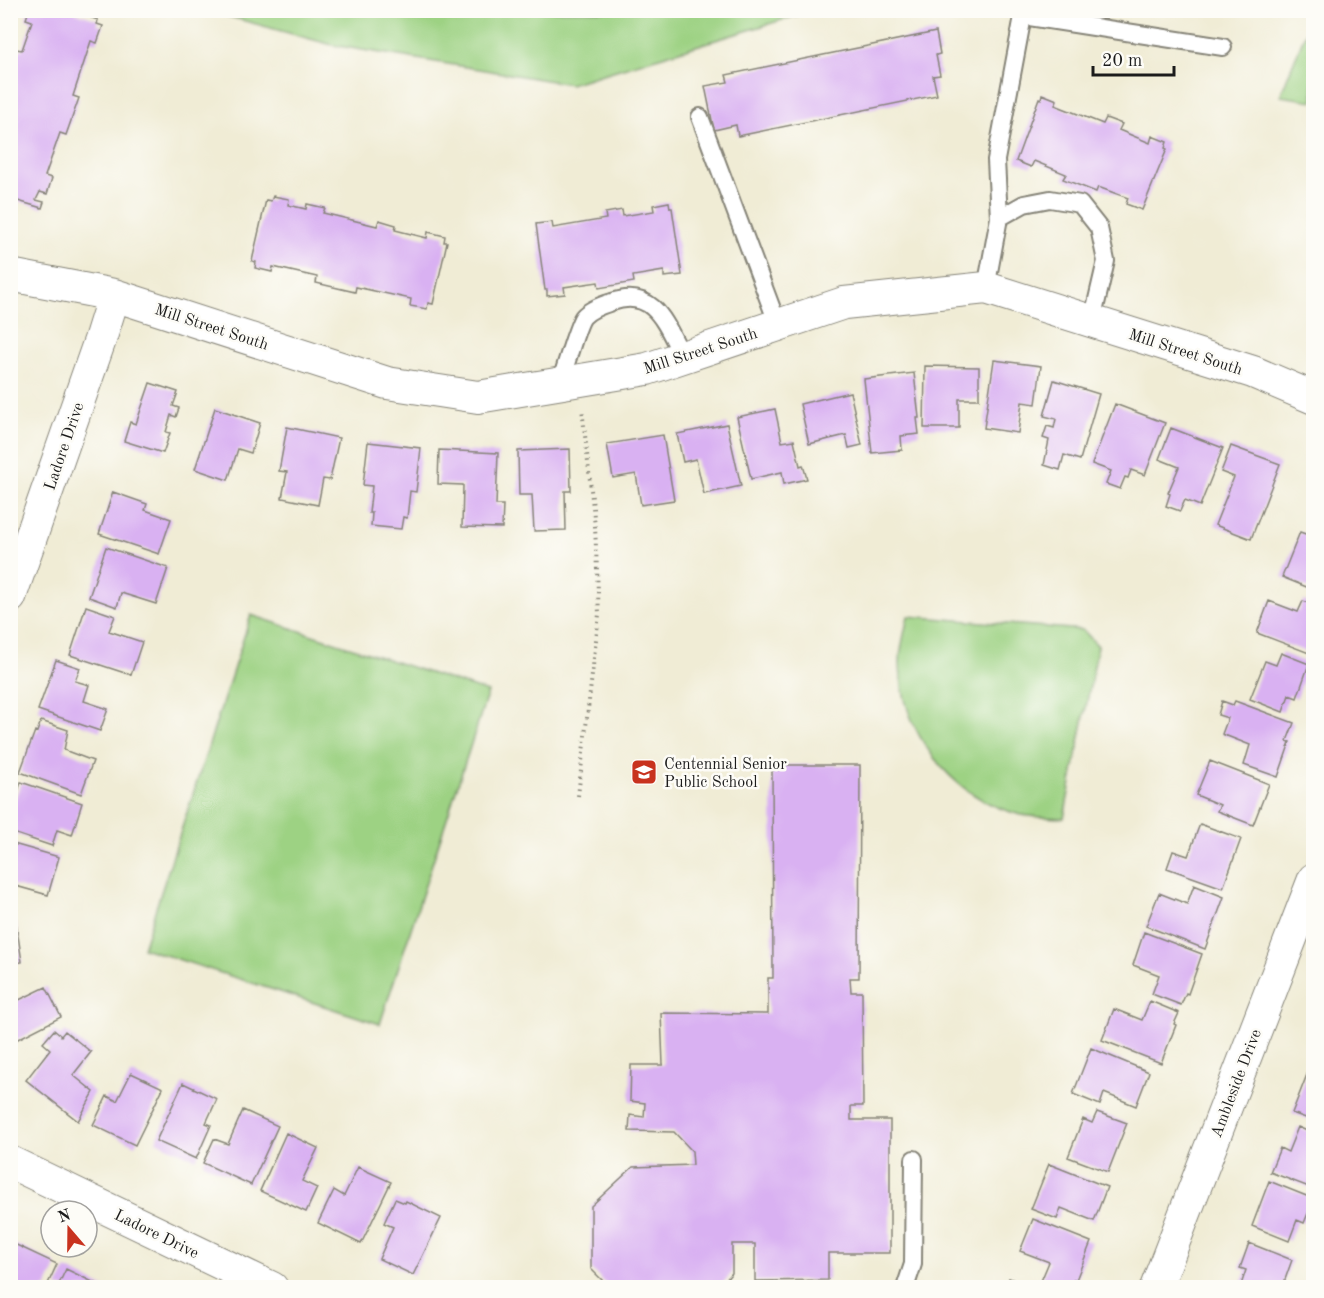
<svg xmlns="http://www.w3.org/2000/svg" width="1324" height="1298" font-family="'Old Standard TT',serif">
	<style>
		.green { fill: #9dd283; stroke: #5c7750; stroke-width: 1.5 }
		.building { fill: #d9b1f2 }
		.lines { fill: none; stroke-linecap: round; stroke-linejoin: round }
		.lane-casing { stroke: #868478; stroke-width: 20 }
		.street-casing { stroke: #868478; stroke-width: 34 }
		.path { stroke: #868478; stroke-width: 4; stroke-dasharray: 1.5 4.5; stroke-linecap: butt }
		.lane { stroke: #fff; stroke-width: 16 }
		.street { stroke: #fff; stroke-width: 32 }
		.labels { text-anchor: middle; stroke-width: 5; stroke-linejoin: round; paint-order: stroke }
		.street-label { font-size: 16px; fill: #1c1c1c; stroke: #fdfcf7 }
		.poi-label { font-size: 16px; fill: #1c1c1c; stroke: #fdfcf7; text-anchor: start }
	</style>
	<rect width="100%" height="100%" fill="#fdfcf7"/>
	<filter id="ink" filterUnits="userSpaceOnUse"><feTurbulence type="fractalNoise" baseFrequency=".0167" numOctaves="2"/><feDisplacementMap in="SourceGraphic" scale="12" xChannelSelector="R" yChannelSelector="G"/><feConvolveMatrix kernelMatrix="1 2 1 2 8 2 1 2 1" color-interpolation-filters="sRGB"/></filter>
	<filter id="wash" filterUnits="userSpaceOnUse"><feTurbulence type="fractalNoise" baseFrequency=".008" numOctaves="4" result="noise"/><feDisplacementMap in="SourceGraphic" scale="24" xChannelSelector="R" yChannelSelector="G"/><feGaussianBlur stdDeviation="1.35" result="paint"/><feColorMatrix in="noise" values="0 0 0 0 0 0 0 0 0 0 0 0 0 0 0 0 0 1.4 0 .05"/><feComposite in="paint" operator="in"/></filter>
	<g filter="url(#wash)">
		<rect width="100%" height="100%" fill="#f0ecd5"/>
		<!-- green -->
		<path class="green" d="M 209,11 L 812,11 L 570,84 L 332,45 Z
			M 1313,14 L 1313,101 L 1280,96 Z
			M 251,615 L 488,692 L 380,1024 L 143,948 Z
			M 908,616 L 1083,630 L 1098,646 L 1064,818 C 1048,817 1029,818 1014,813 C 949,794 903,733 900,666 C 899,650 905,632 908,616 Z"/>
		<g id="blocks">
			<!-- building -->
			<path class="building" d="M 29,10 L 69,10 L 98,20 L 97,24 L 103,26 L 97,43 L 91,41 L 73,96 L 79,98 L 66,135 L 60,133 L 45,176 L 52,178 L 47,194 L 40,192 L 36,200 L 44,202 L 42,208 L 11,199 L 15,187 L 10,185 L 10,82 L 16,67 L 10,65 L 16,49 L 22,50 L 32,21 L 26,19 Z
				M 936,32 L 940,54 L 936,55 L 940,75 L 933,76 L 937,95 L 738,136 L 736,125 L 714,130 L 705,86 L 728,82 L 726,75 Z
				M 1042,94 L 1057,100 L 1055,105 L 1103,124 L 1106,118 L 1122,124 L 1119,130 L 1150,143 L 1152,136 L 1167,142 L 1165,148 L 1167,149 L 1142,210 L 1126,204 L 1128,198 L 1098,187 L 1096,192 L 1063,179 L 1066,174 L 1034,161 L 1031,167 L 1016,161 L 1039,98 L 1041,99 Z
				M 273,196 L 289,199 L 288,205 L 306,209 L 307,204 L 325,208 L 323,213 L 377,226 L 379,220 L 396,225 L 395,230 L 427,238 L 428,232 L 445,236 L 444,242 L 447,242 L 433,304 L 428,303 L 427,309 L 410,306 L 411,299 L 356,287 L 355,292 L 316,283 L 317,277 L 273,267 L 272,272 L 255,268 L 256,262 L 252,261 L 266,200 L 271,201 Z
				M 669,202 L 670,208 L 672,208 L 682,275 L 664,277 L 664,271 L 633,276 L 634,282 L 599,288 L 598,282 L 564,287 L 565,294 L 547,296 L 547,290 L 545,290 L 536,224 L 552,222 L 553,228 L 606,219 L 605,213 L 622,210 L 623,216 L 654,211 L 653,205 Z
				M 994,360 L 1041,366 L 1036,404 L 1022,402 L 1018,433 L 984,428 Z
				M 925,366 L 979,367 L 979,399 L 959,399 L 959,428 L 924,428 Z
				M 914,373 L 919,418 L 917,418 L 919,434 L 901,436 L 902,450 L 872,453 L 864,379 Z
				M 1054,380 L 1099,394 L 1080,460 L 1064,455 L 1060,470 L 1044,465 L 1049,440 L 1043,438 L 1047,426 L 1054,428 L 1056,419 L 1044,416 Z
				M 150,383 L 178,392 L 173,406 L 179,408 L 176,417 L 171,415 L 166,432 L 170,433 L 163,453 L 124,441 L 130,422 L 136,424 Z
				M 850,392 L 862,445 L 849,448 L 846,435 L 809,444 L 800,404 Z
				M 1115,404 L 1165,423 L 1145,475 L 1131,470 L 1128,478 L 1125,477 L 1120,489 L 1106,484 L 1111,471 L 1092,464 Z
				M 215,408 L 260,423 L 251,453 L 238,449 L 228,480 L 195,469 Z
				M 775,409 L 782,442 L 794,440 L 800,466 L 803,465 L 807,479 L 784,484 L 782,472 L 751,479 L 737,417 Z
				M 727,424 L 741,486 L 704,494 L 696,459 L 683,462 L 677,434 Z
				M 287,427 L 339,438 L 330,480 L 323,479 L 318,505 L 282,498 L 287,472 L 279,471 Z
				M 1171,428 L 1223,448 L 1200,506 L 1185,500 L 1180,511 L 1166,506 L 1170,494 L 1168,493 L 1179,467 L 1159,459 Z
				M 663,435 L 674,500 L 641,505 L 636,474 L 613,478 L 607,444 Z
				M 368,442 L 421,448 L 416,492 L 410,491 L 407,518 L 403,517 L 401,529 L 371,526 L 372,513 L 369,513 L 372,486 L 363,485 Z
				M 1231,446 L 1280,464 L 1251,539 L 1215,525 L 1234,477 L 1221,472 Z
				M 570,449 L 571,491 L 565,491 L 566,530 L 534,531 L 532,495 L 519,495 L 518,451 Z
				M 439,450 L 498,453 L 496,505 L 503,505 L 502,528 L 462,527 L 463,485 L 438,484 Z
				M 113,492 L 147,504 L 145,510 L 171,519 L 159,554 L 99,534 Z
				M 1300,532 L 1314,537 L 1314,577 L 1309,588 L 1282,577 Z
				M 106,547 L 168,568 L 156,604 L 121,593 L 117,607 L 89,597 Z
				M 1269,601 L 1298,612 L 1303,601 L 1314,605 L 1314,655 L 1257,633 Z
				M 86,606 L 115,616 L 109,631 L 142,642 L 131,675 L 70,655 Z
				M 1281,653 L 1309,664 L 1297,698 L 1289,695 L 1283,712 L 1250,699 L 1265,661 L 1276,665 Z
				M 56,660 L 80,668 L 75,681 L 89,685 L 84,701 L 108,709 L 100,731 L 38,710 Z
				M 1222,701 L 1233,705 L 1235,701 L 1294,723 L 1287,741 L 1290,742 L 1278,777 L 1244,765 L 1250,745 L 1222,734 L 1228,718 L 1218,715 Z
				M 41,721 L 68,730 L 64,750 L 93,761 L 81,794 L 20,772 L 35,731 L 37,732 Z
				M 1210,761 L 1269,784 L 1253,825 L 1217,811 L 1220,805 L 1196,795 Z
				M 772,765 L 860,765 L 859,978 L 850,978 L 851,992 L 862,992 L 863,1106 L 851,1106 L 851,1120 L 890,1120 L 890,1253 L 828,1253 L 828,1280 L 755,1281 L 755,1244 L 732,1244 L 732,1273 L 718,1288 L 610,1288 L 591,1269 L 591,1206 L 633,1167 L 693,1165 L 692,1151 L 674,1132 L 629,1131 L 630,1115 L 644,1117 L 645,1103 L 630,1101 L 631,1065 L 663,1065 L 661,1013 L 768,1014 L 768,978 L 773,978 Z
				M 21,782 L 82,803 L 72,835 L 57,830 L 52,846 L 10,832 L 10,814 Z
				M 1200,824 L 1241,839 L 1223,888 L 1167,868 L 1173,851 L 1188,856 Z
				M 10,843 L 59,857 L 48,895 L 12,885 L 10,889 Z
				M 1194,885 L 1224,897 L 1205,949 L 1146,926 L 1159,893 L 1187,904 Z
				M 16,922 L 22,962 L 10,964 L 10,923 Z
				M 1144,932 L 1202,954 L 1188,994 L 1186,993 L 1181,1005 L 1152,994 L 1159,975 L 1133,965 Z
				M 10,987 L 17,1001 L 46,987 L 61,1017 L 10,1043 Z
				M 1150,1001 L 1179,1013 L 1174,1024 L 1176,1025 L 1161,1063 L 1102,1040 L 1114,1009 L 1142,1020 Z
				M 54,1030 L 61,1036 L 65,1031 L 91,1052 L 73,1075 L 94,1092 L 78,1121 L 26,1080 L 50,1049 L 43,1043 Z
				M 1091,1048 L 1149,1072 L 1136,1106 L 1104,1093 L 1100,1105 L 1073,1094 Z
				M 1310,1067 L 1314,1068 L 1314,1121 L 1292,1113 Z
				M 131,1073 L 163,1088 L 135,1145 L 93,1125 L 107,1096 L 117,1101 Z
				M 183,1083 L 217,1099 L 206,1123 L 211,1125 L 196,1159 L 156,1141 Z
				M 243,1110 L 278,1126 L 251,1185 L 203,1163 L 214,1139 L 228,1144 Z
				M 1097,1112 L 1127,1123 L 1108,1172 L 1068,1157 L 1083,1119 L 1092,1123 Z
				M 1298,1127 L 1314,1134 L 1314,1189 L 1270,1172 L 1280,1148 L 1288,1152 Z
				M 286,1133 L 318,1148 L 302,1181 L 317,1188 L 306,1212 L 260,1191 Z
				M 1049,1164 L 1107,1187 L 1094,1221 L 1061,1208 L 1057,1219 L 1031,1209 Z
				M 358,1167 L 391,1182 L 361,1244 L 318,1223 L 334,1190 L 344,1196 Z
				M 1269,1181 L 1314,1199 L 1304,1223 L 1297,1220 L 1289,1241 L 1252,1226 Z
				M 395,1199 L 405,1203 L 406,1201 L 441,1218 L 413,1275 L 379,1259 L 393,1227 L 384,1223 Z
				M 1033,1219 L 1091,1242 L 1076,1280 L 1074,1279 L 1071,1288 L 1059,1288 L 1041,1281 L 1049,1262 L 1020,1251 Z
				M 10,1242 L 57,1264 L 46,1288 L 10,1288 Z
				M 1249,1243 L 1292,1260 L 1282,1288 L 1240,1288 L 1246,1270 L 1240,1268 Z
				M 66,1269 L 105,1288 L 57,1288 Z
				M 1009,1278 L 1033,1287 L 1033,1288 L 1005,1288 Z"/>
		</g>
	</g>
	<g filter="url(#ink)">
		<use href="#blocks" fill-opacity="0" stroke="#868478" stroke-width="1.5"/>
		<g class="lines">
			<defs>
				<path id="lane" d="M 700,117 L 778,325
					M 999,218 L 1024,204 L 1050,199 L 1080,204 L 1099,228 L 1106,261 L 1092,321
					M 986,288 L 999,218 L 996,160 L 1023,16 L 1223,47
					M 560,384 C 564,371 577,325 583,317 C 590,309 602,305 612,302 C 655,287 666,326 683,357
					M 905,1288 L 913,1264 L 914,1159"/>
				<path id="street" d="M 10,275 L 114,295 L 387,383 L 478,397 L 647,369 L 844,303 L 986,288 L 1253,372 L 1314,398
					M 10,597 L 100,340 L 114,295
					M 10,1162 L 272,1288
					M 1156,1288 L 1314,879"/>
			</defs>
			<!-- lane casing -->
			<use href="#lane" class="lane-casing"/>
			<!-- street casing -->
			<use href="#street" class="street-casing"/>
			<!-- path -->
			<path class="path" d="M 578,796 L 599,614 L 595,526 L 582,408"/>
			<!-- lane -->
			<use href="#lane" class="lane"/>
			<!-- street -->
			<use href="#street" class="street"/>
		</g>
	</g>
	<!-- icons -->
	<defs>
		<symbol id="school-square" viewBox="-11 -11 22 22"><rect x="-9" y="-9" width="18" height="18" rx="4" fill="#c8321e" stroke="#fdfcf7"/><path d="M0-5L7-2L0 1L-7-2ZM-4 1L0 2.5L4 1V4Q0 6-4 4Z" fill="#fff"/></symbol>
	</defs>
	<g fill-rule="evenodd">
		<use href="#school-square" x="629" y="757" width="30" height="30"/>
	</g>
	<g class="labels">
		<!-- street labels -->
		<g class="street-label">
			<text transform="translate(212 326) rotate(18)" y="6">Mill Street South</text>
			<text transform="translate(700 350) rotate(-18)" y="6">Mill Street South</text>
			<text transform="translate(1186 351) rotate(18)" y="6">Mill Street South</text>
			<text transform="translate(63 446) rotate(-71)" y="6">Ladore Drive</text>
			<text transform="translate(1235 1083) rotate(-69)" y="6">Ambleside Drive</text>
			<text transform="translate(157 1233) rotate(26)" y="6">Ladore Drive</text>
		</g>
		<!-- poi labels -->
		<g class="poi-label">
			<text x="664" y="769">Centennial Senior<tspan x="664" dy="18">Public School</tspan></text>
		</g>
	</g>
	<!-- margin -->
	<rect width="1324" height="1298" fill="none" stroke="#fdfcf7" stroke-width="36"/>
	<!-- north arrow -->
	<g transform="translate(69 1229) rotate(340)"><circle r="28" fill="#fdfcf7" stroke="#a3a29f" stroke-width="1.5"/>
	<path d="M0-4.5L10 22L0 15L-10 22Z" fill="#c8321e"/>
	<text y="-9" font-size="16" font-weight="bold" text-anchor="middle" fill="#1c1c1c">N</text>
	</g>
	<!-- scale -->
	<path d="M1093 66v9h81v-9" fill="none" stroke="#1c1c1c" stroke-width="3"/>
	<text x="1102" y="66" font-size="18" fill="#1c1c1c" stroke="#fdfcf7" stroke-width="4.5" paint-order="stroke">20 m</text>
</svg>
